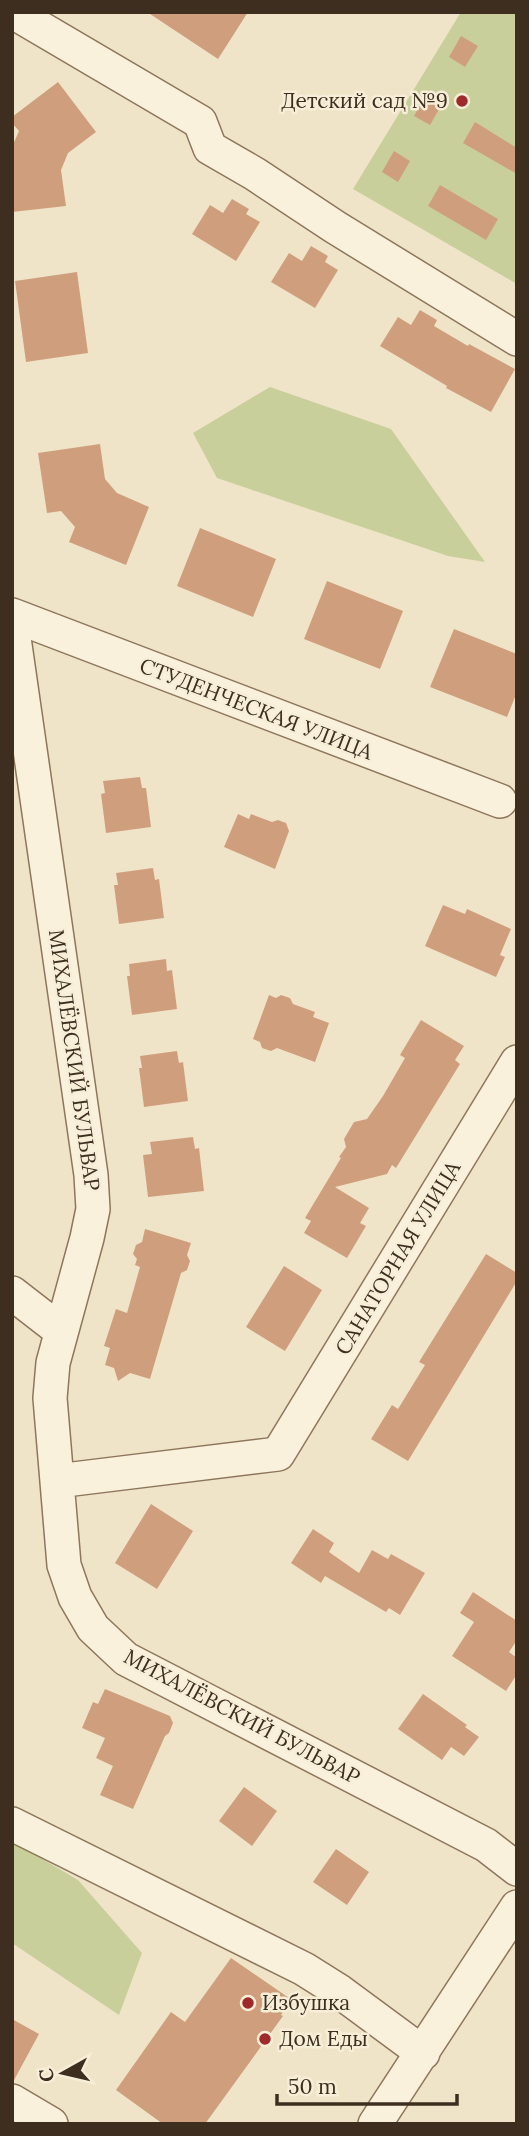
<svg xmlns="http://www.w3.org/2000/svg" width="529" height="2136" font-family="Lora,serif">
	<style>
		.green { fill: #c9cf9b }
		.building { fill: #cf9f7d }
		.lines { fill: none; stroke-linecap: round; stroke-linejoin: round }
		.minor-casing { stroke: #8d765c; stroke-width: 36 }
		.minor { stroke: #faf1dc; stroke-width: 33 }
		.poi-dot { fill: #9e2a2b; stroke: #f7eed8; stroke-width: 2.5 }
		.labels { text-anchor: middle; stroke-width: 5; stroke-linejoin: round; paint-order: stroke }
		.poi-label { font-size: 21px; fill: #3d2e20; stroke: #f7eed8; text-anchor: start }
		.street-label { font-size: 21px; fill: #3d2e20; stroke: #f7eed8 }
	</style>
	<rect width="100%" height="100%" fill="#f0e4c8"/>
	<!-- green -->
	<path class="green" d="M 461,12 L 517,12 L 517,284 L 353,189 Z
		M 270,387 L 391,429 L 485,562 L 448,556 L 217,478 L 193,433 Z
		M 12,1841 L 78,1880 L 142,1953 L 119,2015 L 12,1943 Z"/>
	<!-- building -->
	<path class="building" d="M 147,12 L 248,12 L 218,59 Z
		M 461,36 L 478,46 L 465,67 L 449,57 Z
		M 58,82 L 96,132 L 68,153 L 61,170 L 66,206 L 12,212 L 12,147 L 19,131 L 12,123 L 12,117 Z
		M 426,95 L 442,104 L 430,125 L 414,116 Z
		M 475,122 L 517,148 L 517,174 L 463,143 Z
		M 394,151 L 410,161 L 398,182 L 382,172 Z
		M 440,185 L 498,219 L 486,240 L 428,206 Z
		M 232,199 L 249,209 L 246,214 L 260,222 L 236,261 L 192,234 L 210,205 L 223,213 Z
		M 311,246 L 328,256 L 325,262 L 338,270 L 315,308 L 271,282 L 289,253 L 302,261 Z
		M 77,272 L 88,353 L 26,362 L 15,281 Z
		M 420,310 L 437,320 L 434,326 L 468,346 L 469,344 L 515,369 L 491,412 L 446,388 L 447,386 L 380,346 L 398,317 L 411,325 Z
		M 100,444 L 105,479 L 117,493 L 149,507 L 126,565 L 69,542 L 75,527 L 61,511 L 47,513 L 38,453 Z
		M 200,528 L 276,559 L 253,617 L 177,586 Z
		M 327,581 L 403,611 L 380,669 L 304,639 Z
		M 454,629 L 517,654 L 517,692 L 507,717 L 430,687 Z
		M 140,777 L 142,788 L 146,788 L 151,827 L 106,833 L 101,794 L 105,793 L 103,781 Z
		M 238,814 L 249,819 L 251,814 L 272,822 L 278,820 L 286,823 L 289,831 L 275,869 L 224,847 Z
		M 153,868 L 155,880 L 159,879 L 164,918 L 119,924 L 114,885 L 118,885 L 116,873 Z
		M 443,905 L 465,914 L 467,909 L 511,929 L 500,955 L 505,957 L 496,977 L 425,946 Z
		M 166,959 L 167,971 L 172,970 L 177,1009 L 132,1015 L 127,976 L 130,976 L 129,964 Z
		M 269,995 L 276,998 L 281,995 L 290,998 L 293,1004 L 315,1012 L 313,1017 L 329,1023 L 315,1062 L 277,1048 L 271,1051 L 262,1048 L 260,1042 L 253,1039 Z
		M 421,1020 L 464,1046 L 455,1060 L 460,1064 L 396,1168 L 392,1165 L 387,1174 L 335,1187 L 369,1208 L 360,1223 L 366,1226 L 347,1258 L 304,1233 L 311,1221 L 305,1218 L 341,1158 L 339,1157 L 346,1147 L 344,1139 L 354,1122 L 367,1119 L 383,1096 L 405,1058 L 400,1055 Z
		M 177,1051 L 179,1063 L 183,1062 L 188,1101 L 144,1107 L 139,1068 L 142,1068 L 140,1056 Z
		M 193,1137 L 195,1149 L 199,1148 L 204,1191 L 148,1197 L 143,1155 L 152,1154 L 150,1142 Z
		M 145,1229 L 191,1243 L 187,1255 L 190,1261 L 187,1270 L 181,1273 L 150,1379 L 130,1373 L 118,1381 L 114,1368 L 105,1365 L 110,1348 L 104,1346 L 116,1309 L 127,1313 L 140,1267 L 135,1265 L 137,1259 L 133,1254 L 136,1245 L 142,1242 Z
		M 486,1254 L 517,1273 L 517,1281 L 408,1461 L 371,1439 L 392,1405 L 398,1409 L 425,1365 L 419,1362 Z
		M 284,1266 L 322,1290 L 285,1351 L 246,1327 Z
		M 151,1504 L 193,1531 L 157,1589 L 115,1563 Z
		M 313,1529 L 334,1543 L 329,1552 L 359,1573 L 372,1550 L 388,1559 L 391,1554 L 425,1573 L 400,1615 L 389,1608 L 386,1612 L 325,1576 L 321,1583 L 291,1563 Z
		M 473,1592 L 517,1621 L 517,1640 L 509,1652 L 517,1658 L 517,1674 L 506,1691 L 452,1656 L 474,1622 L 460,1613 Z
		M 105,1689 L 170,1716 L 173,1723 L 169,1733 L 165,1736 L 133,1809 L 100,1795 L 113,1766 L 96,1758 L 105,1738 L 82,1728 L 93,1702 L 98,1704 Z
		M 423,1694 L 467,1725 L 465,1727 L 479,1737 L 464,1756 L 451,1747 L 442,1760 L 398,1729 Z
		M 244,1787 L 277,1811 L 252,1846 L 219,1821 Z
		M 336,1849 L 369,1872 L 347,1905 L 313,1882 Z
		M 231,1958 L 292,2000 L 281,2015 L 283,2016 L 205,2124 L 163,2124 L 116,2090 L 171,2012 L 185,2022 Z
		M 12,2019 L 39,2034 L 13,2082 L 12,2082 Z"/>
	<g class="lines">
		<defs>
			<path id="minor" d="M 13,12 L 200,122 L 210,148 L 255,174 L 335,227 L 517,339
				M 12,615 L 500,801
				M 12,624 L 91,1175 L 93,1209 L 87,1238 L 53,1363 L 50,1398 L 64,1565 L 75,1597 L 93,1628 L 126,1659 L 486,1845 L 517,1869
				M 12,1293 L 61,1331
				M 57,1481 L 278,1454 L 517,1062
				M 12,1824 L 304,1969 L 339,1991 L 423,2053
				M 12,2101 L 51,2124
				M 375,2124 L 517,1907"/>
		</defs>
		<!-- minor casing -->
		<use href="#minor" class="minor-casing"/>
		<!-- minor -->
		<use href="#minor" class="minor"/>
	</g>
	<!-- markers -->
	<g class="poi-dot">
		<circle cx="462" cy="101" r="7"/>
		<circle cx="248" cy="2003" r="7"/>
		<circle cx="265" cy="2039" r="7"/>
	</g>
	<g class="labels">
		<!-- poi labels -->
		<g class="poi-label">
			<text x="448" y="108" text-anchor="end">Детский сад №9</text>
			<text x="262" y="2010">Избушка</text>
			<text x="279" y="2046">Дом Еды</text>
		</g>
		<!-- street labels -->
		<g class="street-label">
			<text transform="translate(256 709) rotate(21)" y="7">СТУДЕНЧЕСКАЯ УЛИЦА</text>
			<text transform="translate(74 1060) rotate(82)" y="7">МИХАЛЁВСКИЙ БУЛЬВАР</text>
			<text transform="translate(398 1258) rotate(-59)" y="7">САНАТОРНАЯ УЛИЦА</text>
			<text transform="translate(242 1717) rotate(28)" y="7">МИХАЛЁВСКИЙ БУЛЬВАР</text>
		</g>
	</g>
	<!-- border -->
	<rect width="529" height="2136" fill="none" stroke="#3d2e20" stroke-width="28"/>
	<!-- north arrow -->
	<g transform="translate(63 2073) rotate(262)" stroke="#f7eed8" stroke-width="5" paint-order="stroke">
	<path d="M0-5L12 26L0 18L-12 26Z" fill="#3d2e20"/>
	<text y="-10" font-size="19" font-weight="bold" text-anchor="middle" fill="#3d2e20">С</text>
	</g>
	<!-- scale -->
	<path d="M277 2094v10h180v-10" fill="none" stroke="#3d2e20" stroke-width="3.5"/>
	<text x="288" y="2094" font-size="21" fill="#3d2e20" stroke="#f7eed8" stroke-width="5" paint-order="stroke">50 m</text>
</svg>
